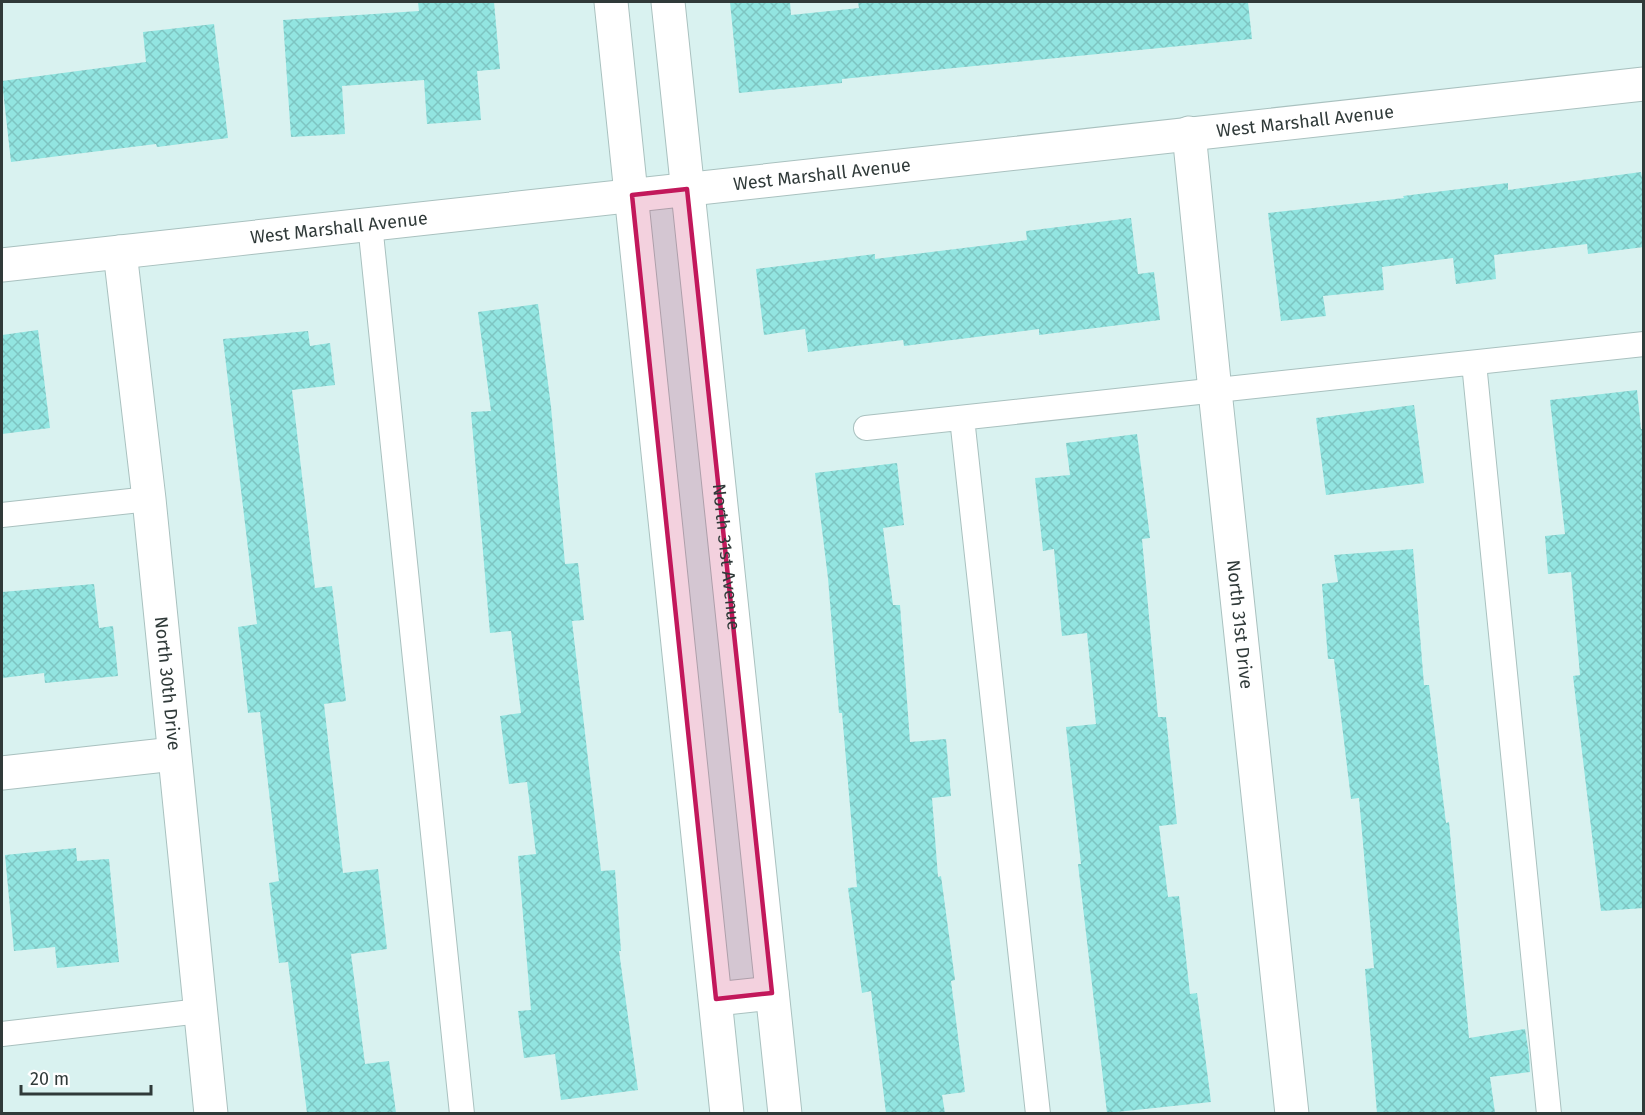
<svg xmlns="http://www.w3.org/2000/svg" width="1645" height="1115" font-family="'Fira Sans',sans-serif">
	<style>
		.building { fill: url(#building-cross-hatch) }
		.lines { fill: none; stroke-linecap: round; stroke-linejoin: round }
		.service-casing { stroke: #a9c1bf; stroke-width: 26 }
		.minor-casing { stroke: #a9c1bf; stroke-width: 35 }
		.tertiary-casing { stroke: #a9c1bf; stroke-width: 35 }
		.service { stroke: #fff; stroke-width: 24 }
		.minor { stroke: #fff; stroke-width: 33 }
		.tertiary { stroke: #fff; stroke-width: 33 }
		.marked { fill: #c2185b; fill-opacity: 0.2; stroke: #c2185b; stroke-width: 4.5; stroke-linejoin: round }
		.labels { text-anchor: middle; stroke-width: 5; stroke-linejoin: round; paint-order: stroke }
		.street-label { font-size: 18px; fill: #303a39; stroke: #fff }
	</style>
	<defs>
		<pattern id="building-cross-hatch" width="8" height="8" patternUnits="userSpaceOnUse" patternTransform="scale(1.5)"><rect width="8" height="8" fill="#92e5e1"/><path d="M0 0l8 8M0 8l8-8" fill="none" stroke="#7ec5c2"/></pattern>
	</defs>
	<rect width="100%" height="100%" fill="#d9f2f0"/>
	<!-- building -->
	<path class="building" d="M 418,2 L 494,2 L 500,69 L 477,71 L 481,120 L 427,124 L 424,80 L 342,86 L 345,134 L 291,137 L 283,20 L 419,11 Z
		M 730,2 L 790,2 L 791,15 L 859,8 L 858,2 L 1248,2 L 1252,39 L 842,79 L 842,83 L 739,93 Z
		M 214,24 L 228,138 L 157,147 L 156,144 L 11,162 L 2,81 L 146,62 L 143,32 Z
		M 1641,172 L 1644,190 L 1644,247 L 1588,254 L 1587,244 L 1494,255 L 1496,279 L 1456,284 L 1453,258 L 1382,267 L 1384,290 L 1323,296 L 1326,316 L 1281,321 L 1268,213 L 1404,198 L 1403,196 L 1508,183 L 1508,190 Z
		M 1131,218 L 1138,274 L 1154,272 L 1160,320 L 1039,335 L 1039,329 L 904,346 L 903,340 L 808,352 L 805,329 L 764,335 L 756,269 L 875,254 L 875,259 L 1027,240 L 1026,231 Z
		M 538,304 L 551,407 L 565,564 L 578,563 L 584,620 L 572,621 L 601,871 L 615,870 L 621,951 L 619,951 L 638,1090 L 561,1100 L 555,1054 L 524,1058 L 518,1011 L 531,1010 L 518,856 L 536,854 L 527,782 L 509,784 L 500,716 L 521,713 L 511,631 L 490,633 L 471,412 L 491,411 L 478,312 Z
		M 38,330 L 50,428 L 2,434 L 2,335 Z
		M 308,331 L 310,346 L 330,343 L 335,385 L 292,390 L 315,588 L 332,586 L 346,701 L 324,704 L 343,873 L 378,869 L 387,949 L 351,954 L 365,1064 L 389,1061 L 396,1113 L 307,1113 L 288,962 L 279,963 L 269,883 L 279,881 L 260,712 L 248,713 L 238,627 L 257,624 L 223,339 Z
		M 1637,390 L 1641,429 L 1644,429 L 1644,908 L 1601,911 L 1573,676 L 1580,675 L 1571,572 L 1548,574 L 1545,536 L 1565,534 L 1550,400 Z
		M 1414,405 L 1424,483 L 1326,495 L 1316,418 Z
		M 1137,434 L 1150,538 L 1142,539 L 1158,717 L 1166,717 L 1177,824 L 1159,826 L 1168,897 L 1179,896 L 1190,994 L 1197,993 L 1211,1102 L 1107,1113 L 1078,864 L 1081,864 L 1066,727 L 1096,724 L 1087,633 L 1062,636 L 1054,549 L 1043,551 L 1035,478 L 1070,475 L 1066,443 Z
		M 897,463 L 904,525 L 883,528 L 893,605 L 900,605 L 910,742 L 946,739 L 951,796 L 932,798 L 938,877 L 941,876 L 955,980 L 951,981 L 965,1092 L 942,1095 L 945,1113 L 886,1113 L 871,991 L 862,993 L 848,888 L 857,887 L 842,713 L 839,713 L 828,578 L 815,473 Z
		M 1413,549 L 1424,685 L 1429,685 L 1446,823 L 1449,822 L 1469,1038 L 1525,1029 L 1529,1055 L 1530,1072 L 1490,1077 L 1495,1113 L 1377,1113 L 1365,969 L 1374,968 L 1359,798 L 1351,799 L 1334,659 L 1328,659 L 1322,584 L 1338,582 L 1334,555 Z
		M 94,584 L 99,628 L 113,626 L 118,676 L 45,683 L 44,673 L 2,678 L 2,592 Z
		M 76,848 L 77,861 L 109,859 L 119,962 L 57,968 L 55,947 L 14,951 L 5,855 Z"/>
	<g class="lines">
		<defs>
			<path id="service" d="M 370,224 L 462,1114
				M 1474,363 L 1549,1114
				M 962,418 L 1038,1114
				M 866,428 L 1644,344
				M 2,515 L 149,499
				M 2,1034 L 200,1011"/>
			<g id="minor">
				<path id="s1" d="M 1189,133 L 1215,391 L 1292,1114"/>
				<path id="s2" d="M 120,252 L 149,499 L 211,1114"/>
				<path id="s3" d="M 2,265 L 1644,84"/>
				<path d="M 2,773 L 174,754"/>
			</g>
			<g id="tertiary">
				<path d="M 611,2 L 727,1114"/>
				<path id="s4" d="M 668,2 L 785,1114"/>
				<path d="M 716,999 L 772,993"/>
			</g>
		</defs>
		<!-- service casing -->
		<use href="#service" class="service-casing"/>
		<!-- minor casing -->
		<use href="#minor" class="minor-casing"/>
		<!-- tertiary casing -->
		<use href="#tertiary" class="tertiary-casing"/>
		<!-- service -->
		<use href="#service" class="service"/>
		<!-- minor -->
		<use href="#minor" class="minor"/>
		<!-- tertiary -->
		<use href="#tertiary" class="tertiary"/>
	</g>
	<!-- marked area -->
	<path class="marked" d="M 687,189 L 772,993 L 716,999 L 632,195 Z"/>
	<g class="labels">
		<!-- street labels -->
		<g class="street-label">
			<text dy="6" stroke="none"><textPath href="#s3" startOffset="1311">West Marshall Avenue</textPath></text>
			<text dy="6" stroke="none"><textPath href="#s3" startOffset="825">West Marshall Avenue</textPath></text>
			<text dy="6" stroke="none"><textPath href="#s3" startOffset="339">West Marshall Avenue</textPath></text>
			<text dy="6" stroke="none"><textPath href="#s4" startOffset="558">North 31st Avenue</textPath></text>
			<text dy="6" stroke="none"><textPath href="#s1" startOffset="494">North 31st Drive</textPath></text>
			<text dy="6" stroke="none"><textPath href="#s2" startOffset="434">North 30th Drive</textPath></text>
		</g>
	</g>
	<!-- border -->
	<rect width="1645" height="1115" fill="none" stroke="#303a39" stroke-width="6"/>
	<!-- scale -->
	<path d="M21 1085v9h130v-9" fill="none" stroke="#303a39" stroke-width="3"/>
	<text x="30" y="1085" font-size="18" fill="#303a39" stroke="#ffffff" stroke-width="4.5" paint-order="stroke">20 m</text>
</svg>
